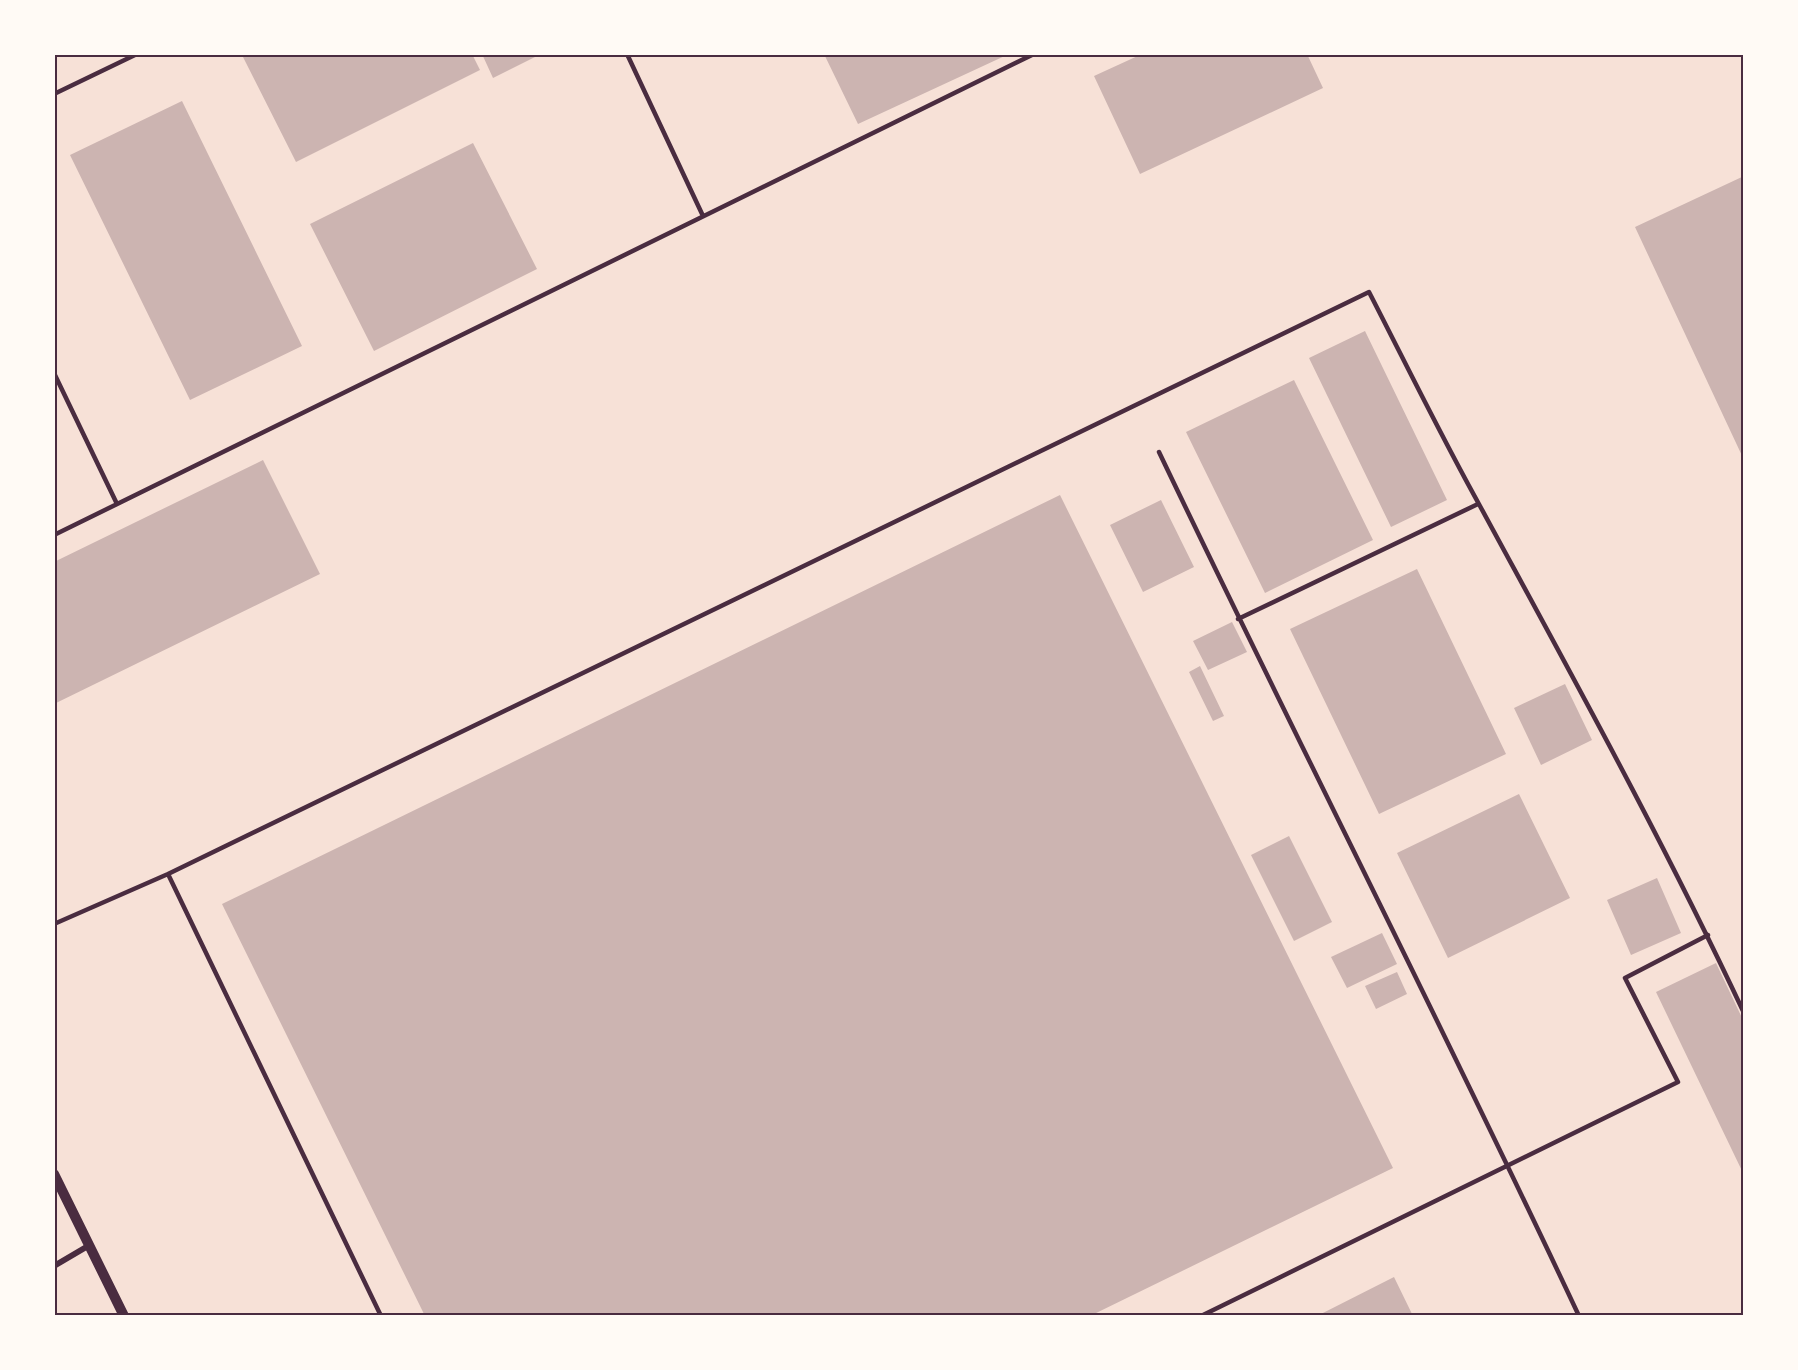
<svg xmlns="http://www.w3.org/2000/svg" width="1798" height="1370" font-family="'Source Serif 4',serif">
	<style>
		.building { fill: #ccb4b1 }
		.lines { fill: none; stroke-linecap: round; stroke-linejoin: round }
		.service { stroke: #4a2c40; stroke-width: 4.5 }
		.minor { stroke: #4a2c40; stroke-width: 6 }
		.tertiary { stroke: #4a2c40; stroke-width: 10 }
		.neatline { fill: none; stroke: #4a2c40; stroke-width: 2 }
	</style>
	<rect width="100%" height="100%" fill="#f7e1d7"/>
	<!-- building -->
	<path class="building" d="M 250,54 L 472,54 L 480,70 L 296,162 L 243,57 Z
		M 482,54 L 541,54 L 493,78 Z
		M 824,54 L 1009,54 L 858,124 Z
		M 1142,54 L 1307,54 L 1323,88 L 1140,174 L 1094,76 Z
		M 182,101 L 302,346 L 190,400 L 70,155 Z
		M 473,143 L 537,269 L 374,351 L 310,224 Z
		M 1744,176 L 1744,460 L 1635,227 Z
		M 1365,331 L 1447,500 L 1391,527 L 1309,358 Z
		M 1294,380 L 1373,540 L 1265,593 L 1186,432 Z
		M 263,460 L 320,574 L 54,704 L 54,562 Z
		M 1060,495 L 1393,1168 L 1090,1316 L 425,1316 L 222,904 Z
		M 1161,500 L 1194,567 L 1143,592 L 1110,525 Z
		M 1417,569 L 1506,754 L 1379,814 L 1290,629 Z
		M 1232,622 L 1247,652 L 1208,670 L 1193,641 Z
		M 1200,666 L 1224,716 L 1213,721 L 1189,672 Z
		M 1565,684 L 1592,740 L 1541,765 L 1514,708 Z
		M 1519,794 L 1570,898 L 1448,958 L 1397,853 Z
		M 1289,836 L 1332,922 L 1294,941 L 1251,855 Z
		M 1657,878 L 1681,933 L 1631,955 L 1607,900 Z
		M 1382,933 L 1397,964 L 1347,988 L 1331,957 Z
		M 1716,963 L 1744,1022 L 1744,1175 L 1656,992 Z
		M 1397,972 L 1407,994 L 1376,1009 L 1365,986 Z
		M 1394,1277 L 1413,1316 L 1317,1316 Z"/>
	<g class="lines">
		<!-- service -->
		<path class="service" d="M 627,54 L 703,216
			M 54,94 L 137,54
			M 54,373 L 117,504
			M 1159,452 C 1297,741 1443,1026 1579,1316
			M 54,535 L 1034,54
			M 1238,619 L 1478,504
			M 168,874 L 381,1316
			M 54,924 L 168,874 L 1369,292 C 1406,364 1441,436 1480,506 C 1571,674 1663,840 1744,1013
			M 1201,1316 L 1678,1082 L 1625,978 L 1708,935"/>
		<!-- minor -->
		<path class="minor" d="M 54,1266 L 88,1246"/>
		<!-- tertiary -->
		<path class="tertiary" d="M 54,1174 L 124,1316"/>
	</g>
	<!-- border -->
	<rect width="1798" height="1370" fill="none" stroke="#fffaf5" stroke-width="111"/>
	<rect x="56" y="56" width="1686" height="1258" class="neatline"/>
</svg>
